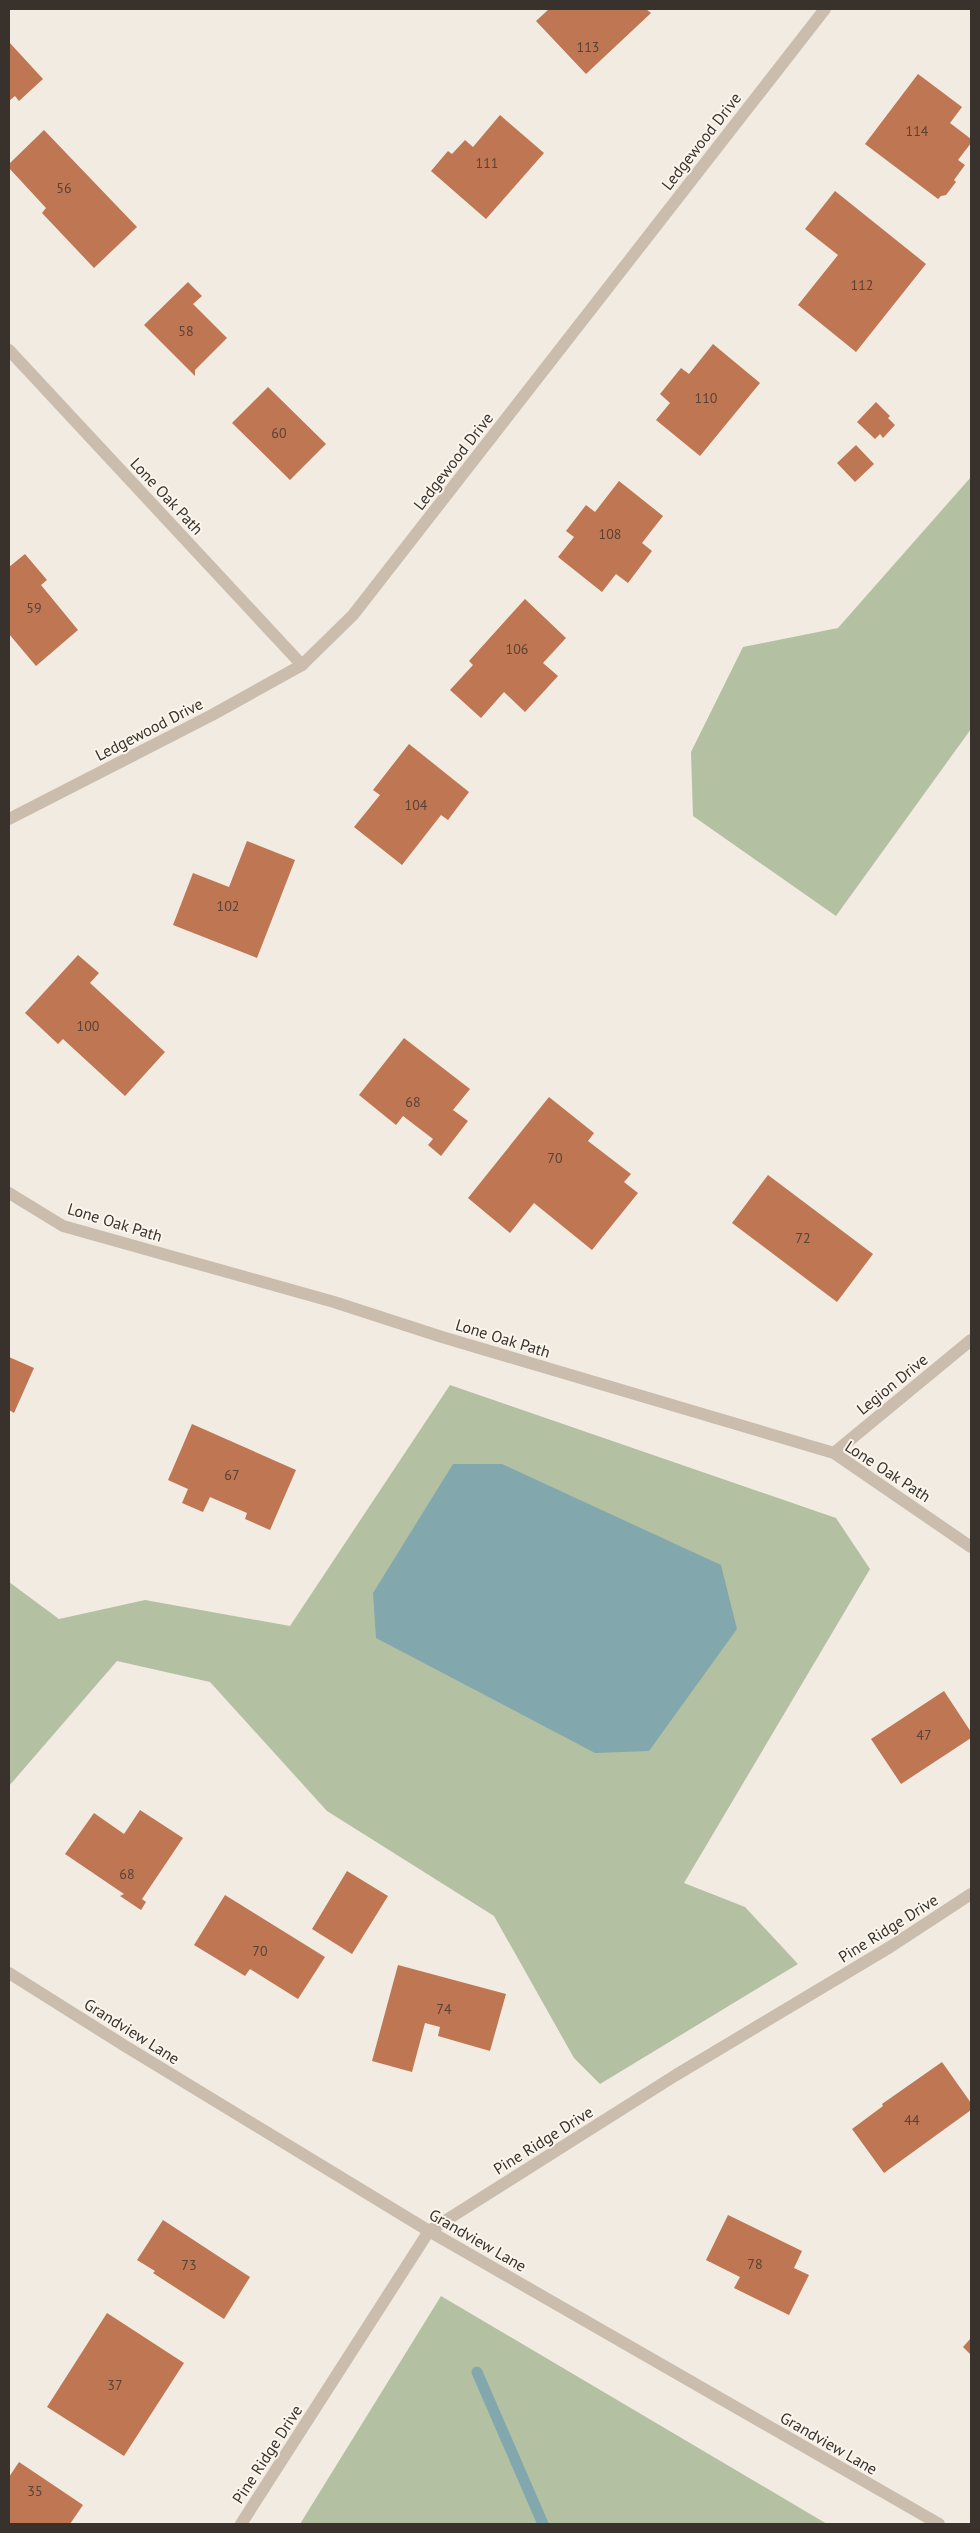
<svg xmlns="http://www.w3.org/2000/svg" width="980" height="2533" font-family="'PT Sans',sans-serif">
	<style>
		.green { fill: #b3c0a2 }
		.water { fill: #82a8ad }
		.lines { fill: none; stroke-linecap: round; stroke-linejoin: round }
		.stream { stroke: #82a8ad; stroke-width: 11 }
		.building { fill: #be7653 }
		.minor { stroke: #cabdad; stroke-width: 12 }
		.tertiary { stroke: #cabdad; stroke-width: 12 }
		.labels { text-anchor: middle; stroke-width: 4; stroke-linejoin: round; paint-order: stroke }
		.number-label { font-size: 14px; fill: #5a4235 }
		.street-label { font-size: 16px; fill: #39312b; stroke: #faf5ed }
	</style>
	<rect width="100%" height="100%" fill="#f2ebe1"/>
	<!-- green -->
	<path class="green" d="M 971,477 L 971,729 L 836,916 L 693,816 L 691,752 L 743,647 L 838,628 Z
		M 450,1385 L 836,1518 L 870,1569 L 684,1883 L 745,1907 L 798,1964 L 600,2084 L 574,2058 L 494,1916 L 327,1811 L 210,1682 L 117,1661 L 9,1786 L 9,1582 L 59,1619 L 145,1600 L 290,1626 Z
		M 441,2296 L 827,2524 L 300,2524 Z"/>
	<!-- water -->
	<path class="water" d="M 453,1464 L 502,1464 L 721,1565 L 737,1629 L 649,1751 L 595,1753 L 376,1638 L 373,1593 Z"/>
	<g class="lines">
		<!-- stream -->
		<path class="stream" d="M 477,2372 L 543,2524"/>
	</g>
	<!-- building -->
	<path class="building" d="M 549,9 L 646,9 L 651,13 L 586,74 L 536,21 Z
		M 9,42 L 43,79 L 19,101 L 15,96 L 9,101 Z
		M 918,74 L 962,107 L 950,123 L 971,139 L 971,143 L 958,160 L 965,165 L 954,180 L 956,182 L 946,195 L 941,196 L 938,199 L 865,144 Z
		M 500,115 L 544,153 L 486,219 L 431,171 L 448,151 L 452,154 L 465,140 L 473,147 Z
		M 44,130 L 137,227 L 94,268 L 42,213 L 46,208 L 9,168 L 9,164 Z
		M 835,191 L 926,264 L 856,352 L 798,305 L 838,255 L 805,229 Z
		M 188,282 L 202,296 L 193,304 L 227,338 L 195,370 L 195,376 L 144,325 Z
		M 713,344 L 760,383 L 700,456 L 656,420 L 670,403 L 660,394 L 681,368 L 689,374 Z
		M 268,387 L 326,444 L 290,480 L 232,423 Z
		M 876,402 L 890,416 L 888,418 L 895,425 L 883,438 L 880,434 L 875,439 L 857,422 Z
		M 856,445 L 874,464 L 855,482 L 837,463 Z
		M 619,481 L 663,516 L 642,543 L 652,551 L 628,583 L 616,574 L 602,592 L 558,557 L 574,537 L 566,531 L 586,505 L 595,512 Z
		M 25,554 L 47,580 L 41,585 L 78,630 L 36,666 L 9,634 L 9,567 Z
		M 525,599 L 566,638 L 543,663 L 558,676 L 525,712 L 504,692 L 481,718 L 450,690 L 473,665 L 469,661 Z
		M 409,744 L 469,792 L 448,820 L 441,815 L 402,865 L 354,827 L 380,795 L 373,790 Z
		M 247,841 L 295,860 L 257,958 L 173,925 L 193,873 L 229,887 Z
		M 78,955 L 99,973 L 90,983 L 165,1052 L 125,1096 L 63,1039 L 58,1044 L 25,1013 Z
		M 404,1038 L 470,1089 L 453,1110 L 468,1121 L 441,1156 L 428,1145 L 433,1139 L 403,1116 L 396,1125 L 359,1095 Z
		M 549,1097 L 594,1133 L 588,1141 L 631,1174 L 624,1182 L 638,1193 L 592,1250 L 534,1203 L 510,1233 L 468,1198 Z
		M 768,1175 L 873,1254 L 837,1302 L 732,1223 Z
		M 9,1357 L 34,1368 L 14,1413 L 9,1410 Z
		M 192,1424 L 296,1470 L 270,1530 L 245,1519 L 247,1513 L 210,1497 L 203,1512 L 182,1503 L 188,1489 L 168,1480 Z
		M 944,1691 L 971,1732 L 971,1738 L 901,1784 L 871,1739 Z
		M 140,1810 L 183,1838 L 142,1899 L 146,1902 L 141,1910 L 120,1896 L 124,1894 L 65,1854 L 94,1813 L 124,1834 Z
		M 347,1871 L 388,1896 L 352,1954 L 312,1929 Z
		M 225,1895 L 325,1957 L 298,1999 L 250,1969 L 245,1976 L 194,1945 Z
		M 398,1965 L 506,1994 L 490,2051 L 438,2036 L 440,2027 L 425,2023 L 412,2072 L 372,2061 Z
		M 942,2062 L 971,2103 L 971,2110 L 884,2173 L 852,2129 L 883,2106 L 882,2104 Z
		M 728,2215 L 802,2251 L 794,2268 L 809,2275 L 789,2315 L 734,2288 L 740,2277 L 706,2260 Z
		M 163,2220 L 250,2277 L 224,2319 L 153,2273 L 155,2271 L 137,2260 Z
		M 107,2313 L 184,2363 L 124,2456 L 47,2407 Z
		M 971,2338 L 971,2355 L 963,2347 Z
		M 19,2462 L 83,2505 L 70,2524 L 9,2524 L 9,2477 Z"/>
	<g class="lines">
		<!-- minor -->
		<path class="minor" d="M 9,350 L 302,665
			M 9,1193 L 63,1226 L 334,1302 L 442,1337 L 834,1453 L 971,1547
			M 834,1453 L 971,1340
			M 9,1973 L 125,2046 L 429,2231 L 939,2524
			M 241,2524 L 429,2231 L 676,2075 L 890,1947 L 971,1894"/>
		<!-- tertiary -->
		<path class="tertiary" d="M 9,819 L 212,715 L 302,665 L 353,615 L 825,9"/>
	</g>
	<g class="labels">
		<!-- number labels -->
		<g class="number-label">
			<text x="588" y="52">113</text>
			<text x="917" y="136">114</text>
			<text x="487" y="168">111</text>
			<text x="64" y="193">56</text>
			<text x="862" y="290">112</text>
			<text x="186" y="336">58</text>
			<text x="706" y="403">110</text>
			<text x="279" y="438">60</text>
			<text x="610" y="539">108</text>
			<text x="34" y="613">59</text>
			<text x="517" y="654">106</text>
			<text x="416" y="810">104</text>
			<text x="228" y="911">102</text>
			<text x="88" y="1031">100</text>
			<text x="413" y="1107">68</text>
			<text x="555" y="1163">70</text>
			<text x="803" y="1243">72</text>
			<text x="232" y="1480">67</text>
			<text x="924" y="1740">47</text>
			<text x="127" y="1879">68</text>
			<text x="260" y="1956">70</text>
			<text x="444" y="2014">74</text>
			<text x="912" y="2125">44</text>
			<text x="755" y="2269">78</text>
			<text x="189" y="2270">73</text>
			<text x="115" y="2390">37</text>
			<text x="35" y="2496">35</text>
		</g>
		<!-- street labels -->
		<g class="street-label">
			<text transform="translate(701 141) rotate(-52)" y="6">Ledgewood Drive</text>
			<text transform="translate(453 461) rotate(-52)" y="6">Ledgewood Drive</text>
			<text transform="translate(167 496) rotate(47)" y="6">Lone Oak Path</text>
			<text transform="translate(149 729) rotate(-27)" y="6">Ledgewood Drive</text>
			<text transform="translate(115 1222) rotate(17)" y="6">Lone Oak Path</text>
			<text transform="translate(503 1338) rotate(17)" y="6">Lone Oak Path</text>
			<text transform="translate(892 1384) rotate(-39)" y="6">Legion Drive</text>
			<text transform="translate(888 1471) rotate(33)" y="6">Lone Oak Path</text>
			<text transform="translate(888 1928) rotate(-32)" y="6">Pine Ridge Drive</text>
			<text transform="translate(132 2031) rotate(32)" y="6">Grandview Lane</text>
			<text transform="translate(543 2140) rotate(-32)" y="6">Pine Ridge Drive</text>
			<text transform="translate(478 2240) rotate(30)" y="6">Grandview Lane</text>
			<text transform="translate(829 2443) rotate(30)" y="6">Grandview Lane</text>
			<text transform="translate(267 2454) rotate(-57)" y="6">Pine Ridge Drive</text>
		</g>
	</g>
	<!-- border -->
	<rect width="980" height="2533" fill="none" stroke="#39312b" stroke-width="20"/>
</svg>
